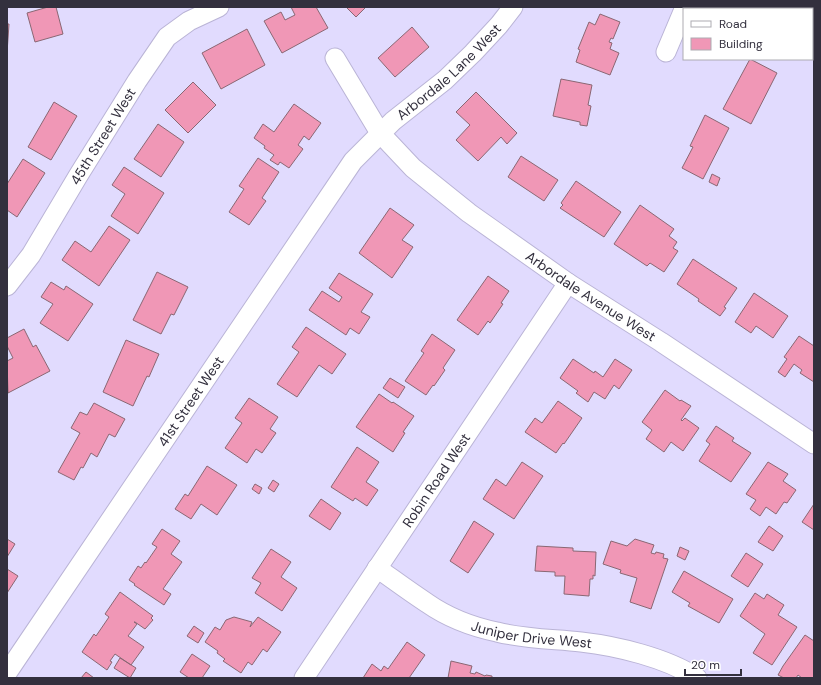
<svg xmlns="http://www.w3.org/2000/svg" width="821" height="685" font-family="'DM Sans',sans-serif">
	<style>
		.building { fill: #f097b6; stroke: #8a6773 }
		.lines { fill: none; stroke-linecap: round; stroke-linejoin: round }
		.minor-casing { stroke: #bab4d6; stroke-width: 21 }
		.minor { stroke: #fff; stroke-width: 19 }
		.labels { text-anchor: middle; stroke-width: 3.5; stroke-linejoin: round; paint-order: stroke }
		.street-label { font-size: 14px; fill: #33303e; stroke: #fff }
	</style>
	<rect width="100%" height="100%" fill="#e1dbfe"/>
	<!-- building -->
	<path class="building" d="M 48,7 L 56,7 L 63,34 L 35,42 L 27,13 Z
		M 291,7 L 316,7 L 328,28 L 282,53 L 264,21 L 281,12 L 285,20 L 295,15 Z
		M 346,7 L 366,7 L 356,17 Z
		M 722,7 L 758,7 L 757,9 L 721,9 Z
		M 600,14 L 620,22 L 613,39 L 611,38 L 609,42 L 612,43 L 610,49 L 619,53 L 610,75 L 576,62 L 580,50 L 578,49 L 589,22 L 595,25 Z
		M 7,24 L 9,24 L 7,53 Z
		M 412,27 L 429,47 L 395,77 L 378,58 Z
		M 247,29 L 265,65 L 221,89 L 202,53 Z
		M 750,59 L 777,73 L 751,124 L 723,109 Z
		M 561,79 L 592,85 L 588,105 L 591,106 L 587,126 L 580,125 L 580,122 L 553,116 Z
		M 193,82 L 216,105 L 188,133 L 165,110 Z
		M 476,92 L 517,133 L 507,144 L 501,137 L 478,161 L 456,140 L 470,125 L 456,112 Z
		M 54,102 L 77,116 L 51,160 L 28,147 Z
		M 294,104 L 321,123 L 309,140 L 304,136 L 298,145 L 303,149 L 289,168 L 280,162 L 278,165 L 270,160 L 274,155 L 264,148 L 265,146 L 254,138 L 263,124 L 274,132 Z
		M 705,115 L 729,128 L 703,179 L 682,168 L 693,147 L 690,146 Z
		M 158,124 L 184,142 L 161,177 L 134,159 Z
		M 521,156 L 558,180 L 544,201 L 508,177 Z
		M 258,158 L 279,172 L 262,198 L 266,201 L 249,225 L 229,212 L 244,189 L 239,186 Z
		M 23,159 L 45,173 L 17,217 L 7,210 L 7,184 Z
		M 124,167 L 164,193 L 138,234 L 111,216 L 125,194 L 112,185 Z
		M 712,174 L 720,178 L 717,186 L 709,182 Z
		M 576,181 L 621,212 L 604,237 L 560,208 L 563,205 L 561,203 Z
		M 640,205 L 674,229 L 669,236 L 677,242 L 673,248 L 678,251 L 664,272 L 650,263 L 647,266 L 614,244 Z
		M 390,208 L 414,225 L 402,240 L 413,247 L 392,278 L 359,253 Z
		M 109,226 L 130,240 L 99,286 L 62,260 L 75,241 L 91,252 Z
		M 693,259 L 737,288 L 724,307 L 726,308 L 720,316 L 698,301 L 699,299 L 677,284 Z
		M 157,272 L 188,287 L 174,315 L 171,314 L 161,334 L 133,320 Z
		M 339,273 L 373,294 L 361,312 L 370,317 L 359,334 L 350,328 L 346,335 L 309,310 L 322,291 L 339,302 L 342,297 L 329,288 Z
		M 488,276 L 509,291 L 501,303 L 503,304 L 490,323 L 488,321 L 478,335 L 457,320 Z
		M 51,282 L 64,290 L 66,286 L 93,304 L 68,341 L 40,323 L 53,304 L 41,297 Z
		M 754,293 L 788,316 L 773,338 L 756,326 L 751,333 L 735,322 Z
		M 306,327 L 346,354 L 332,374 L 319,365 L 297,397 L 277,384 L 299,352 L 292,347 Z
		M 24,329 L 33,347 L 36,345 L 50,371 L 8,393 L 7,361 L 13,358 L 7,346 L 7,338 Z
		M 432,334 L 455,350 L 443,368 L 445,370 L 434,386 L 433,385 L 426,395 L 405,381 L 424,353 L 421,351 Z
		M 799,336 L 814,346 L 814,382 L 800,373 L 802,370 L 794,364 L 785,377 L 778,372 L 787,359 L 784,357 Z
		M 126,340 L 159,354 L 149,377 L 147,376 L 133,406 L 103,392 Z
		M 573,359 L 594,373 L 595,371 L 603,377 L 615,359 L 632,370 L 619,389 L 614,385 L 605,399 L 594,392 L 588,402 L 576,393 L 578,391 L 560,378 Z
		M 390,378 L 405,387 L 398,398 L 383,388 Z
		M 665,390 L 680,401 L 681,400 L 691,406 L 681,420 L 682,421 L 685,418 L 699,428 L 683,451 L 671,442 L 664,452 L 646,439 L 652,430 L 642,422 Z
		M 379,394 L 392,403 L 393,402 L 414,416 L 403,432 L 405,433 L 393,452 L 356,427 Z
		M 249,398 L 278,417 L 270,429 L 276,433 L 262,453 L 256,449 L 247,463 L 225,448 L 242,423 L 235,418 Z
		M 558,401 L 582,418 L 564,444 L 563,443 L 556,453 L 525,432 L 535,418 L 542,423 Z
		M 94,403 L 125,419 L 115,437 L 109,434 L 97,457 L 91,453 L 83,468 L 81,467 L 74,480 L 58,472 L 80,433 L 71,428 L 80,412 L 87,415 Z
		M 716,426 L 734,438 L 732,441 L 751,453 L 731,482 L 699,461 L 710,444 L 706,441 Z
		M 357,447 L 379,462 L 366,482 L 378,490 L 367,506 L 355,498 L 353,501 L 331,487 Z
		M 522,462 L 543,476 L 514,519 L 483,499 L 496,479 L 506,486 Z
		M 768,462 L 788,474 L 783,481 L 796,490 L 787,503 L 784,502 L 776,514 L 766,507 L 760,516 L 750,509 L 756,500 L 746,494 Z
		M 207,466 L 237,485 L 217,515 L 201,504 L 191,519 L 175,509 L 185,494 L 188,496 Z
		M 273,480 L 279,484 L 274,492 L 268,488 Z
		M 255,484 L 262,488 L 259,494 L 252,489 Z
		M 321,499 L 341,513 L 330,530 L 309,516 Z
		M 814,504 L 814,530 L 802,522 Z
		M 474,521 L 494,534 L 468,573 L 450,561 Z
		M 769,526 L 783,536 L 773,551 L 758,542 Z
		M 162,529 L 180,541 L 171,554 L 182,562 L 163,589 L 171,594 L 164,605 L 134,585 L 135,584 L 129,580 L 138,566 L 141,568 L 145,562 L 146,563 L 157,547 L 152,544 Z
		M 7,539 L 15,544 L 7,557 Z
		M 635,539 L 654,545 L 651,553 L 655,554 L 656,552 L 664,554 L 663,558 L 668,559 L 651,609 L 630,602 L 637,578 L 620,573 L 621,570 L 603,564 L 611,541 L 627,546 Z
		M 537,546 L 573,548 L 573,551 L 596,552 L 595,576 L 593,575 L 593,579 L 590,579 L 589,596 L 564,594 L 565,576 L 555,576 L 555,572 L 535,571 Z
		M 680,547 L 689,551 L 685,560 L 677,556 Z
		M 271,549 L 291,562 L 281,577 L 297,588 L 282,611 L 255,593 L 261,583 L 252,578 Z
		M 746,553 L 763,564 L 748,587 L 731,576 Z
		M 7,569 L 18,576 L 7,593 Z
		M 684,571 L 733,599 L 719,623 L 688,606 L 690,603 L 672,592 Z
		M 120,592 L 153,616 L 151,618 L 153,620 L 145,629 L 135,622 L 134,622 L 137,624 L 128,636 L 144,647 L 131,665 L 115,654 L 110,661 L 112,662 L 107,670 L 82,652 L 94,634 L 96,636 L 109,617 L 105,614 Z
		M 755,593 L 764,599 L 767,594 L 784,605 L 778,615 L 797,627 L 772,665 L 753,653 L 765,634 L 740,616 Z
		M 234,617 L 252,622 L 250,627 L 258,617 L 281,632 L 267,652 L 263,649 L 252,665 L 248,662 L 241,673 L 223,661 L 225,659 L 217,653 L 218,651 L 205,642 L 215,627 L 220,630 L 226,620 Z
		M 194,626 L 204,633 L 198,643 L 187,636 Z
		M 805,635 L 814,641 L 814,678 L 802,678 L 798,675 L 796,678 L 784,678 L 778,675 L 783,666 Z
		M 407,642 L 425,655 L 409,678 L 363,678 L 372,664 L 381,671 L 384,666 L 388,669 Z
		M 192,654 L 210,666 L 202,678 L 189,678 L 180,672 Z
		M 120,658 L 136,668 L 130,678 L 114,668 Z
		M 451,661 L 472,666 L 470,673 L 475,674 L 476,672 L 485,676 L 486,675 L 492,676 L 492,678 L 493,678 L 448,678 Z
		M 86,672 L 94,678 L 81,678 Z"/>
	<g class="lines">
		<defs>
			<g id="minor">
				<path d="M 666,52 L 685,7"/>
				<path id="s1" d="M 335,58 L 380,133 L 413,168 L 469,213 L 568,283 L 661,342 L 814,444"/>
				<path id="s2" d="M 7,286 L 31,255 L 78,176 L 137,81 L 167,37 L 189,21 L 219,7"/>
				<path id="s3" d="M 377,568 C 394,580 410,592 427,603 C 447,617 473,627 497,632 C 524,639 553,639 581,642 C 617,646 667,658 697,678"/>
				<path id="s4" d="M 7,673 L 353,161 L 393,121 L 445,80 L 473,53 L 499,25 L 513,7"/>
				<path id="s5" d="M 304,678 L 568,283"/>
			</g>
		</defs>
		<!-- minor casing -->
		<use href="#minor" class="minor-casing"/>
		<!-- minor -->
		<use href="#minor" class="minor"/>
	</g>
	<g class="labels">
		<!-- street labels -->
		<g class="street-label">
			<text dy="5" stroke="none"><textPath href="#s4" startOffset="749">Arbordale Lane West</textPath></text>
			<text dy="5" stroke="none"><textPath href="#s2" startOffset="178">45th Street West</textPath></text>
			<text dy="5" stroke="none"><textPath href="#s1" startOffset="355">Arbordale Avenue West</textPath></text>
			<text dy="5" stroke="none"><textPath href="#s4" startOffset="328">41st Street West</textPath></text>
			<text dy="5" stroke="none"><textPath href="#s5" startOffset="238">Robin Road West</textPath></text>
			<text dy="5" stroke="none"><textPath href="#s3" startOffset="172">Juniper Drive West</textPath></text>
		</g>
	</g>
	<!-- border -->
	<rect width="821" height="685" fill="none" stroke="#33303e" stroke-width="16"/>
	<!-- legend -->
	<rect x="683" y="8" width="130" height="52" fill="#ffffff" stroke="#adacb2"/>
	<rect x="691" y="21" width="20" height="6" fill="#ffffff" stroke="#adacb2"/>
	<text x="719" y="28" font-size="12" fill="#33303e">Road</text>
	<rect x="691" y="38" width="20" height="12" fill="#f097b6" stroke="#adacb2"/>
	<text x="719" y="48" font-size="12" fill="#33303e">Building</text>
	<!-- scale -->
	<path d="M685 669v6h56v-6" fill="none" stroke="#33303e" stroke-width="2"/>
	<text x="691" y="669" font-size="12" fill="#33303e" stroke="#ffffff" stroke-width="3" paint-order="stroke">20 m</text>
</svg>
